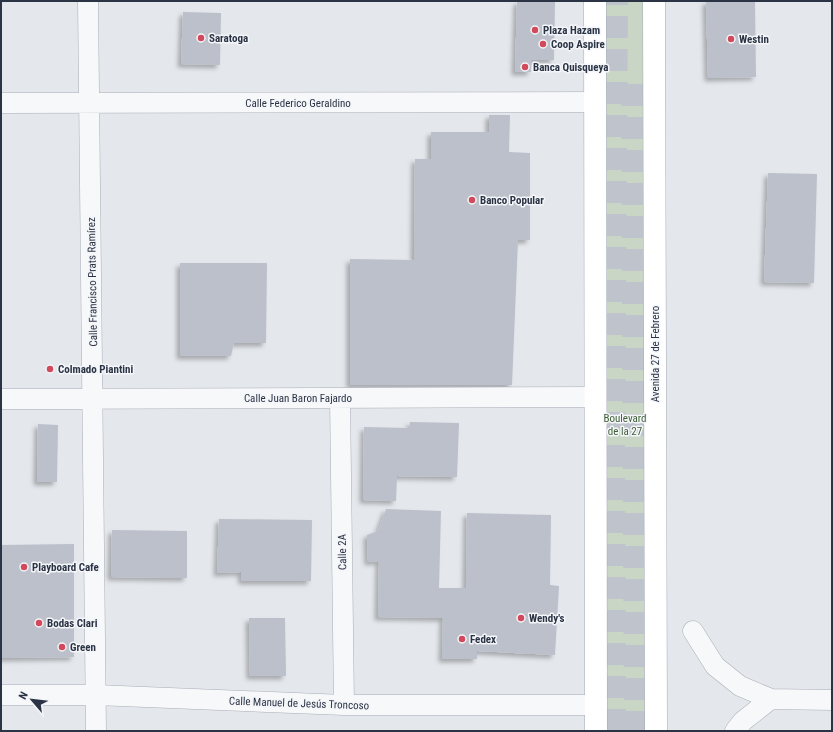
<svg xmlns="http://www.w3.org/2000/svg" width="833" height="732" font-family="'Roboto Condensed',sans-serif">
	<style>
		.green { fill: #c9d6c5 }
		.building { fill: #bbc0ca; filter: url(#shadow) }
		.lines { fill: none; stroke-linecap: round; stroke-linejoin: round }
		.highway-tunnel { stroke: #bfc3cb; stroke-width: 22; stroke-dasharray: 22 11; stroke-linecap: butt }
		.street-casing { stroke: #a9aeb7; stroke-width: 21 }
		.primary-casing { stroke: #a3abb8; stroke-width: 23 }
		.street { stroke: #f7f8fa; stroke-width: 20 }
		.primary { stroke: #fff; stroke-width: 22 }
		.poi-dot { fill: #d1495b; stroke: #f4f6f9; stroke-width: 1.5 }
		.labels { text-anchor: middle; stroke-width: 3; stroke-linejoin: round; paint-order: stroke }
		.poi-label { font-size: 11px; font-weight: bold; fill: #2b3445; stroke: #f4f6f9; text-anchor: start }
		.street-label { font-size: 11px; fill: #2b3445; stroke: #f4f6f9 }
		.park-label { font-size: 11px; fill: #3f6138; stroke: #f4f6f9 }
	</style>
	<defs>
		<filter id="shadow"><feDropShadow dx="-3.5" dy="3.5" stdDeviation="2" flood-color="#0004"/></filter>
	</defs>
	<rect width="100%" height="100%" fill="#e4e7ec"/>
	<!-- green -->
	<path class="green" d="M 601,1 L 648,1 L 650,731 L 602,731 Z"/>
	<!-- building -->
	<path class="building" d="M 517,1 L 555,1 L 554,60 L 531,60 L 531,72 L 515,72 Z
		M 706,1 L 755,1 L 756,77 L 708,78 Z
		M 183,12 L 221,13 L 220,65 L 181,64 Z
		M 489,115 L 510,115 L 509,152 L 530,153 L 530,240 L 518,240 L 512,385 L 350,385 L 350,259 L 414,260 L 415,159 L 431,159 L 431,132 L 489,132 Z
		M 768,173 L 817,174 L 814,283 L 764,282 Z
		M 180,263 L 267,263 L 266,343 L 234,343 L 231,356 L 180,356 Z
		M 410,422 L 459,423 L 457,477 L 397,476 L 396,501 L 363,500 L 364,427 L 409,428 Z
		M 38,424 L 58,425 L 57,482 L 37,482 Z
		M 386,509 L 441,511 L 439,588 L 466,588 L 467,513 L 551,515 L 550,585 L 559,586 L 555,655 L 477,651 L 477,659 L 442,659 L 443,618 L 378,617 L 379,561 L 368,562 L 367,535 L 378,531 Z
		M 219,519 L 312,520 L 311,581 L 242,581 L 241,572 L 217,573 Z
		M 112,530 L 187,531 L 187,578 L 111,577 Z
		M 74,544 L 74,657 L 1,658 L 1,545 Z
		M 249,618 L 285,618 L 286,676 L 250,676 Z"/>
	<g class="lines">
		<!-- highway-tunnel -->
		<path class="highway-tunnel" d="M 632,84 L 635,731
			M 615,731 L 614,449 L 617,1"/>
		<defs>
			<path id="street" d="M 88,1 L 96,731
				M 1,103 L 595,102
				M 340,398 L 344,705
				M 1,399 L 596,397
				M 693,631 L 715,666 L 740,686 L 771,699 L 832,700
				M 1,695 L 96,695 L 344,705 L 596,705
				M 735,731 L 743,721 L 771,699"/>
			<path id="primary" d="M 595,1 L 596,731
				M 654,1 L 656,731"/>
		</defs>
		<!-- street casing -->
		<use href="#street" class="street-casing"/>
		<!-- primary casing -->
		<use href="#primary" class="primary-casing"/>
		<!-- street -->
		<use href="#street" class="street"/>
		<!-- primary -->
		<use href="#primary" class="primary"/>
	</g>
	<!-- markers -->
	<g class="poi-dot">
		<circle cx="535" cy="30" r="4"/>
		<circle cx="201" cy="38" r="4"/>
		<circle cx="731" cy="39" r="4"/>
		<circle cx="543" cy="44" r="4"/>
		<circle cx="525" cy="67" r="4"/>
		<circle cx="472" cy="200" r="4"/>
		<circle cx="50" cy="369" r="4"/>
		<circle cx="24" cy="567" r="4"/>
		<circle cx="521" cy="618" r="4"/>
		<circle cx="39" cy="623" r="4"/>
		<circle cx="462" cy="639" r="4"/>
		<circle cx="62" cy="647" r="4"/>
	</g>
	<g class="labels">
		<!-- poi labels -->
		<g class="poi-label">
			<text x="543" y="34">Plaza Hazam</text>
			<text x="209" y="42">Saratoga</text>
			<text x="739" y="43">Westin</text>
			<text x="551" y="48">Coop Aspire</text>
			<text x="533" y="71">Banca Quisqueya</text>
			<text x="480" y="204">Banco Popular</text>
			<text x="58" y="373">Colmado Piantini</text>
			<text x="32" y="571">Playboard Cafe</text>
			<text x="529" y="622">Wendy's</text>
			<text x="47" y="627">Bodas Clari</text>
			<text x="470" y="643">Fedex</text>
			<text x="70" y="651">Green</text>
		</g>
		<!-- street labels -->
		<g class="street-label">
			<text x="298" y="107">Calle Federico Geraldino</text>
			<text transform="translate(92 282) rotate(-91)" y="4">Calle Francisco Prats Ramírez</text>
			<text transform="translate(655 354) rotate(-90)" y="4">Avenida 27 de Febrero</text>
			<text x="298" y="402">Calle Juan Baron Fajardo</text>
			<text transform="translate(342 552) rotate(-91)" y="4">Calle 2A</text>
			<text transform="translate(299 703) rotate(2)" y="4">Calle Manuel de Jesús Troncoso</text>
		</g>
		<!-- park labels -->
		<g class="park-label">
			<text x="625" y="422">Boulevard<tspan x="625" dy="13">de la 27</tspan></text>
		</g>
	</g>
	<!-- border -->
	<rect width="833" height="732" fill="none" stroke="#2b3445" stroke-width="4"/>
	<!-- north arrow -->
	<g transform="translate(32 700) rotate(298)" stroke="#f4f6f9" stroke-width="3" paint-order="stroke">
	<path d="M0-3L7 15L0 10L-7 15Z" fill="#2b3445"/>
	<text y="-6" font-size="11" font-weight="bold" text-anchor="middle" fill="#2b3445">N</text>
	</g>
</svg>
